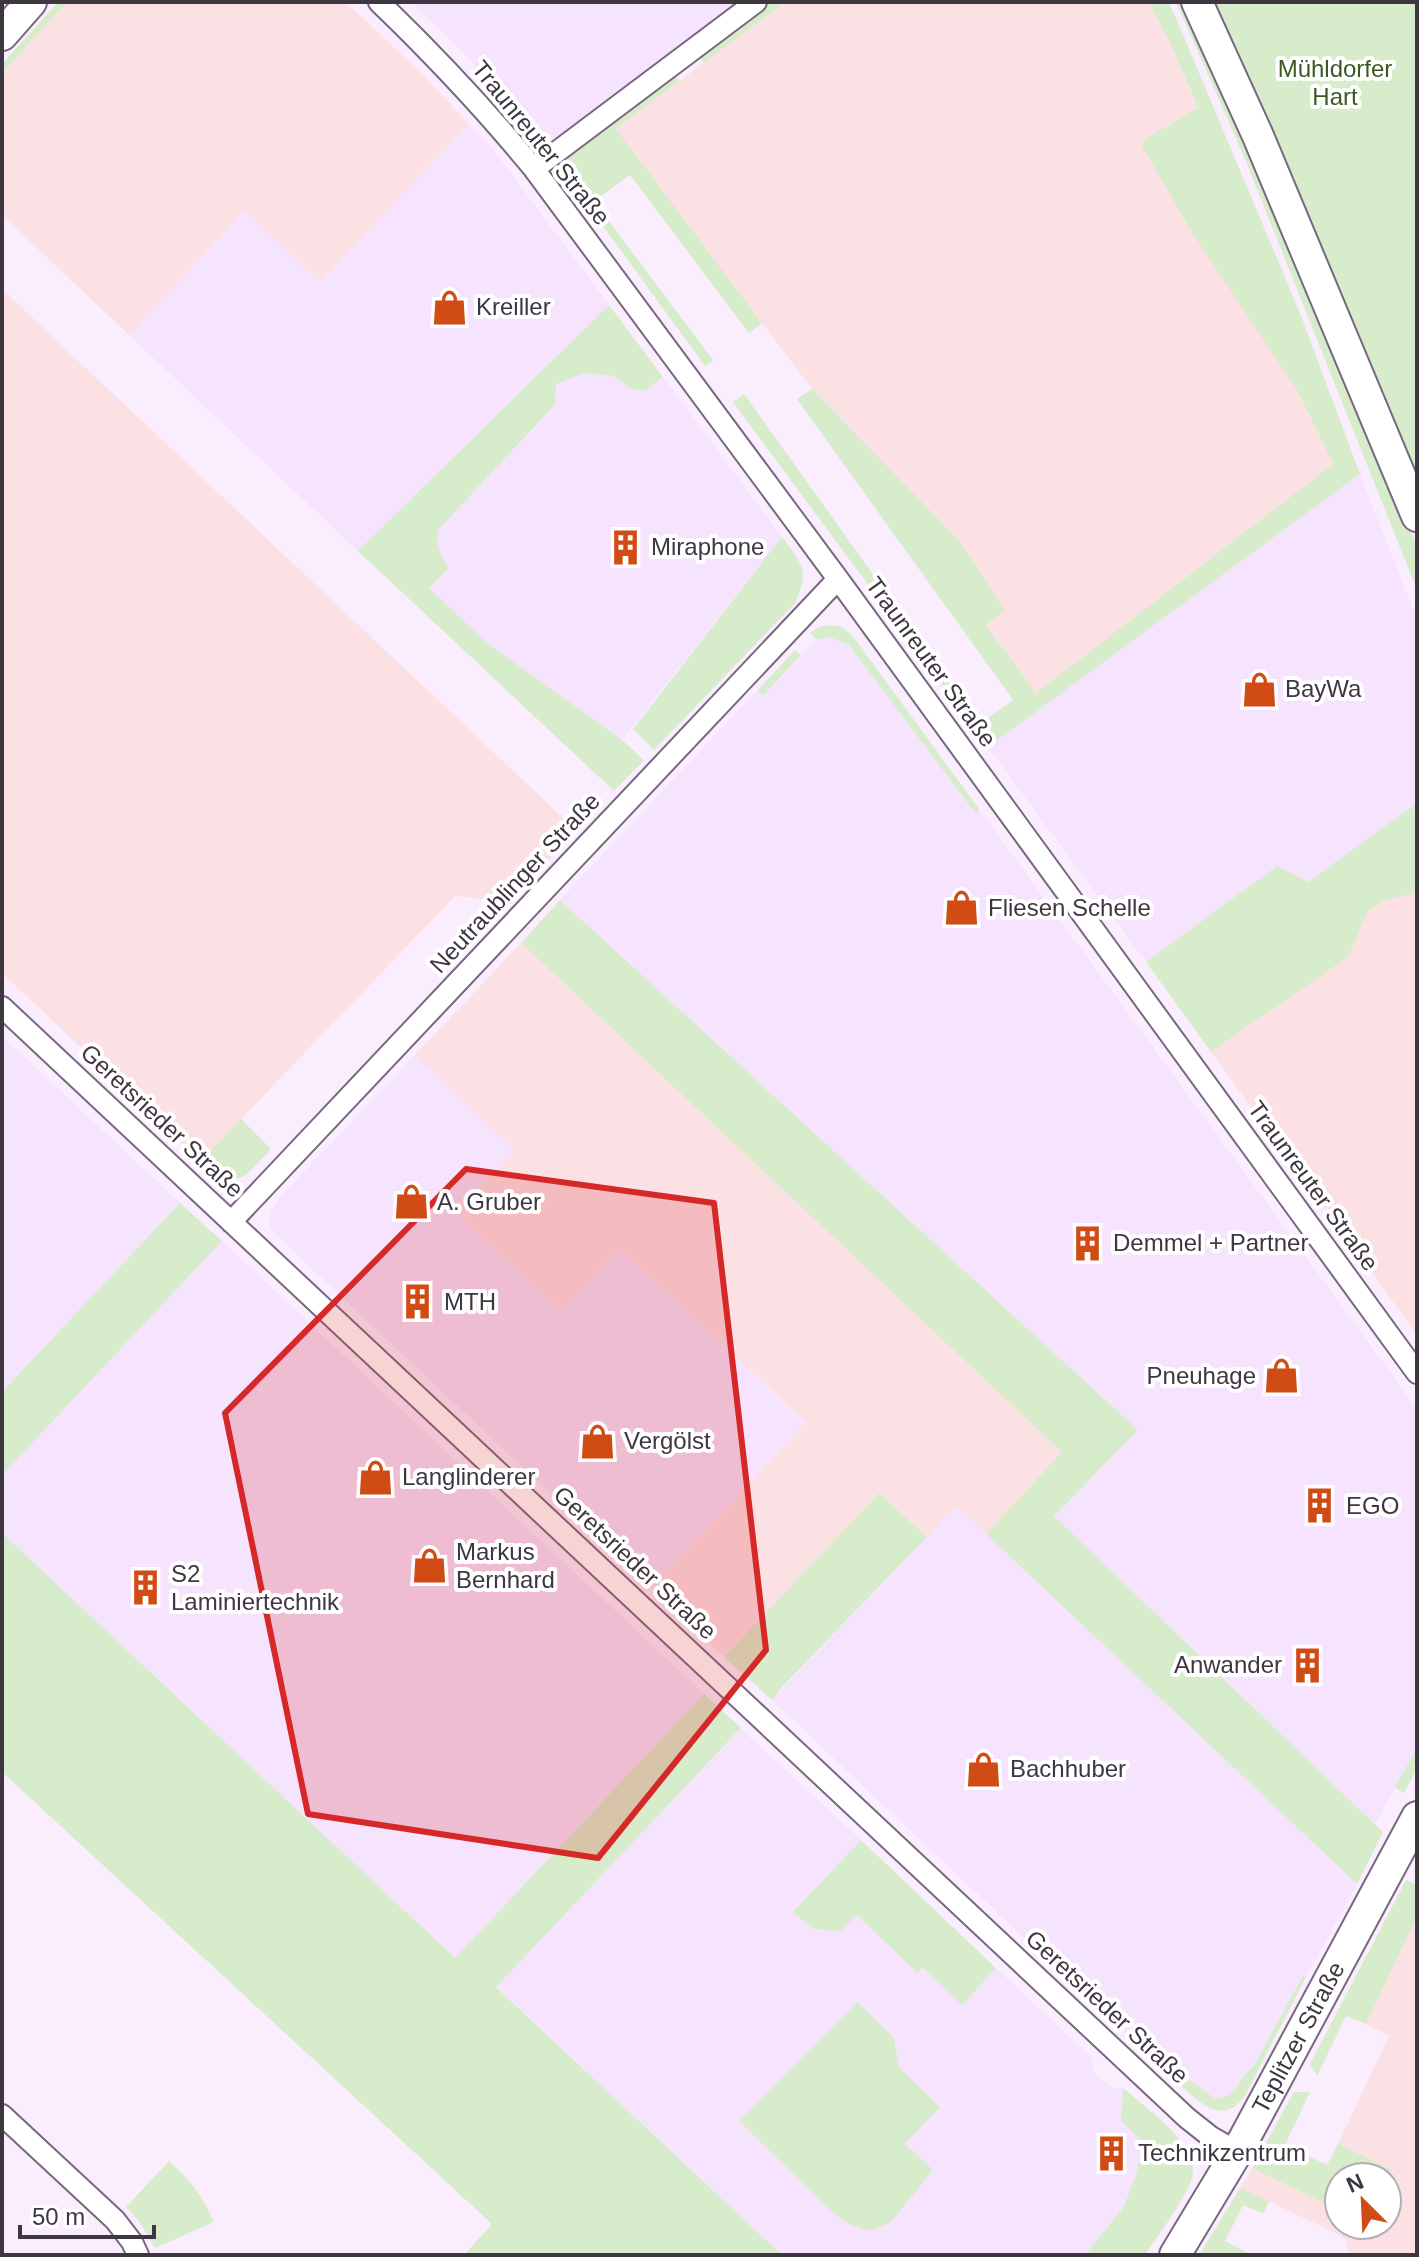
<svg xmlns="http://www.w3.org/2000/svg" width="1419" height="2257" font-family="Arial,sans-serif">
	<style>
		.built { fill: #f6e3fd; fill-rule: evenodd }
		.industrial { fill: #fce1e4 }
		.green { fill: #d7ecca }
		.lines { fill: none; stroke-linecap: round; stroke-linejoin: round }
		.street-casing { stroke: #78687f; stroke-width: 24 }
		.secondary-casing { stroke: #78687f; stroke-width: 34 }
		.street { stroke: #fff; stroke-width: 20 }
		.secondary { stroke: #fff; stroke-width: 30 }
		.marked { fill: #d62828; fill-opacity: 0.2; stroke: #d62828; stroke-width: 6; stroke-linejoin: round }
		.labels { text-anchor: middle; stroke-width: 8; stroke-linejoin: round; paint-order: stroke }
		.park-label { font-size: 24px; fill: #3b5922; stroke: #fff }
		.street-label { font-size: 24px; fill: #3e3641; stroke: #fff }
		.poi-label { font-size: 24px; fill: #3e3641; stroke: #fff; text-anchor: start }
	</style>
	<rect width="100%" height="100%" fill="#faeefe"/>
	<!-- built -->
	<path class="built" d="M 411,2 L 739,2 L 558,137 L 544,140 L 534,134 L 474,64 Z
		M 469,124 L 492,148 L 609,305 L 358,551 L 129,335 L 245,210 L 321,281 Z
		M 585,373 L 614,376 L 631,389 L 644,391 L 663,377 L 782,537 L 622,740 L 487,643 L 429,588 L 449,568 L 440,555 L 437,543 L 438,530 L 555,406 L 556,384 Z
		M 1360,474 L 1417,619 L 1417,803 L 1308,882 L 1277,867 L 1146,962 L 988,747 Z
		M 829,637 L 849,645 L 860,657 L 975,813 L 979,809 L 1417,1409 L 1417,1748 L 1375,1824 L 1054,1516 L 1138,1430 L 560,900 L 757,691 L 763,696 L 817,640 Z
		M 2,1036 L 180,1203 L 2,1392 Z
		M 415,1055 L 516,1150 L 457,1213 L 467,1223 L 561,1311 L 620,1249 L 806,1424 L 651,1588 L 275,1234 L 270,1227 L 269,1219 L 272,1210 L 279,1198 Z
		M 222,1241 L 704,1694 L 455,1958 L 2,1533 L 2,1475 Z
		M 956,1506 L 1357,1884 L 1306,1977 L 1303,1976 L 1253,2067 L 1245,2073 L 1231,2095 L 1226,2098 L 1215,2099 L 1192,2081 L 1177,2082 L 772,1700 Z
		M 741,1729 L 861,1840 L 794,1911 L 857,1915 L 917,1973 L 923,1968 L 961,2004 L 996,1968 L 1092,2058 L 1094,2072 L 1112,2088 L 1123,2088 L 1121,2121 L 1142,2140 L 1137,2173 L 1123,2208 L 1085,2255 L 782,2255 L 496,1986 ZM 894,2038 L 899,2067 L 940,2107 L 905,2144 L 932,2170 L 891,2222 L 850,2225 L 829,2209 L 739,2121 Z"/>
	<!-- industrial -->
	<path class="industrial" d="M 67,2 L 346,2 L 420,72 L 469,124 L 320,282 L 245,210 L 129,335 L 2,215 L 2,73 Z
		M 785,2 L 1149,2 L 1172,47 L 1198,109 L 1145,139 L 1297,390 L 1333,464 L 1036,693 L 986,624 L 1005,611 L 959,540 L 812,389 L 615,129 Z
		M 2,289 L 577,831 L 508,902 L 455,896 L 201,1161 L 2,973 Z
		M 1417,890 L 1417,1335 L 1211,1052 L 1348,957 L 1368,911 L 1385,900 L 1411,894 Z
		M 521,943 L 1063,1452 L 986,1534 L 956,1506 L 927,1537 L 879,1493 L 724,1657 L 651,1588 L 806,1423 L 620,1249 L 561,1311 L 456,1213 L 515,1150 L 415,1055 Z
		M 1417,1917 L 1417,2255 L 1349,2255 L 1346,2240 L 1340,2235 L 1240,2188 L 1252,2168 L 1339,2210 L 1339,2225 L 1387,2225 L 1387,2178 L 1391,2169 L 1338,2144 L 1389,2036 L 1366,2024 Z"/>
	<!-- green -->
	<path class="green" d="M 58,2 L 67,2 L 2,73 L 2,64 Z
		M 771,2 L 785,2 L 704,63 L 699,56 Z
		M 1149,2 L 1168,2 L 1176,18 L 1300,313 L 1360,474 L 988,747 L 733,402 L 744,394 L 980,724 L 1013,700 L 797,399 L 812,389 L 959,540 L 1005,611 L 986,625 L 1036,693 L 1333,464 L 1297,390 L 1193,234 L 1142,146 L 1145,139 L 1198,108 L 1172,47 Z
		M 1176,2 L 1185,2 L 1417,546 L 1417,590 L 1245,159 Z
		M 1210,2 L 1417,2 L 1417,487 Z
		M 674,74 L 679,81 L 616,129 L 762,323 L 749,333 L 630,175 L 594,201 L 713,360 L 705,366 L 562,170 L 566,159 L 574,149 Z
		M 609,305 L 663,377 L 644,391 L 631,389 L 614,376 L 585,373 L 556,384 L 555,405 L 438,530 C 436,546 440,555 449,568 L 429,588 L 487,643 L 622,740 L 644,760 L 614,791 L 358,551 Z
		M 782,537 C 802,563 810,571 795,603 L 654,750 L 633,729 Z
		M 829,625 L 842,627 L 852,635 L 979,809 L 976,814 L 849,645 L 829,637 L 817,640 L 810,633 L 819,627 Z
		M 795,650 L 801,655 L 763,696 L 757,691 Z
		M 1417,803 L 1417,890 L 1411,894 L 1385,900 L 1368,911 L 1348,957 L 1211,1052 L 1146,962 L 1277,866 L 1308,882 Z
		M 560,900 L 1138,1430 L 1054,1516 L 1383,1832 L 1357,1884 L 986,1534 L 1062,1452 L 521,943 Z
		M 241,1119 L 271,1149 C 241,1180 239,1192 201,1161 Z
		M 180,1203 L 222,1241 L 2,1475 L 2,1392 Z
		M 879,1493 L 927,1537 L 782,1687 L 772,1700 L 724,1657 Z
		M 2,1533 L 455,1958 L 704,1694 L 741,1728 L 496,1987 L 782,2255 L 464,2255 L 492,2224 L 2,1772 Z
		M 1417,1748 L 1417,1769 L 1404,1793 L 1395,1787 Z
		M 861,1840 L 996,1968 L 962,2005 L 923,1968 L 917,1973 L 857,1915 L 840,1931 L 813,1929 L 793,1912 Z
		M 1406,1880 L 1417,1885 L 1417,1917 L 1366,2024 L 1346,2016 L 1317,2076 L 1310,2064 Z
		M 1303,1976 L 1306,1977 L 1246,2094 C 1223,2129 1198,2101 1177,2082 L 1192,2081 L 1215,2099 C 1237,2098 1237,2079 1253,2067 Z
		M 857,2002 L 894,2038 L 899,2067 L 940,2107 L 905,2144 L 933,2170 L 891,2222 L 871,2231 L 850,2225 L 829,2209 L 739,2121 Z
		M 1123,2088 C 1146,2108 1194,2140 1193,2173 C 1192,2191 1156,2238 1145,2255 L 1085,2255 L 1123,2208 L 1137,2173 L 1142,2141 L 1121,2121 Z
		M 1294,2092 L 1310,2092 L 1285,2145 L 1327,2165 L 1338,2144 L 1391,2169 L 1387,2178 L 1339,2177 L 1339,2210 L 1252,2168 Z
		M 169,2161 C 192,2182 201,2194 214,2222 L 155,2248 L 139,2221 L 126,2207 Z
		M 1240,2188 L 1269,2201 L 1263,2214 L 1243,2205 L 1225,2241 L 1252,2255 L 1199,2255 Z"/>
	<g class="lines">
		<defs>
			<path id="street" d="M 379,2 C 435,56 485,109 534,169 L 838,579 L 1417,1373
				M 534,169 L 756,2
				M 2,1007 L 1187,2118 L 1211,2137 L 1237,2152
				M 231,1222 L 838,579
				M 2,2115 L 115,2220 L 132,2242 L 138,2255"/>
			<g id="secondary">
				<path d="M 1197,2 L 1258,136 L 1417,516"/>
				<path d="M 2,35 L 31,2"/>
				<path id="s1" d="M 1175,2255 L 1237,2152 L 1417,1817"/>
			</g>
		</defs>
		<!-- street casing -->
		<use href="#street" class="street-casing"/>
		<!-- secondary casing -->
		<use href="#secondary" class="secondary-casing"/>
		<!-- street -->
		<use href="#street" class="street"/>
		<!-- secondary -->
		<use href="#secondary" class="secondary"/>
	</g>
	<!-- marked area -->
	<path class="marked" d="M 466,1169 L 714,1203 L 766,1650 L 598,1858 L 308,1814 L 225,1413 Z"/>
	<!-- icons -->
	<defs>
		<symbol id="shop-bare" viewBox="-9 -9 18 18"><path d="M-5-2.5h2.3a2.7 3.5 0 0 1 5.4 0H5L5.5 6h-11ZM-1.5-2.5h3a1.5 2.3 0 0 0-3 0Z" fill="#d14b15" stroke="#fff" stroke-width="2.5" paint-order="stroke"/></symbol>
		<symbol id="building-bare" viewBox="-9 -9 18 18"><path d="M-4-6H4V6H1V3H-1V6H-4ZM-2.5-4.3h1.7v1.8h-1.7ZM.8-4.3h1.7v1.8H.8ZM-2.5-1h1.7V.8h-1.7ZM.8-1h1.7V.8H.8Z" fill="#d14b15" stroke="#fff" stroke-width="2.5" paint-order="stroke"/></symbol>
	</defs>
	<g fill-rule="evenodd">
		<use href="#shop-bare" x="424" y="282" width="51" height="51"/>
		<use href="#building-bare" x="600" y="522" width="51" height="51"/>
		<use href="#shop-bare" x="1234" y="664" width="51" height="51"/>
		<use href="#shop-bare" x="936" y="882" width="51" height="51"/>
		<use href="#shop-bare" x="386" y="1176" width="51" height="51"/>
		<use href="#building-bare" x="1062" y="1218" width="51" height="51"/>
		<use href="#building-bare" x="392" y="1276" width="51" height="51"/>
		<use href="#shop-bare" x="1256" y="1350" width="51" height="51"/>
		<use href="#shop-bare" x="572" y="1416" width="51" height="51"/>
		<use href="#shop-bare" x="350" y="1452" width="51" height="51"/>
		<use href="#building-bare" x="1294" y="1480" width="51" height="51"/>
		<use href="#shop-bare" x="404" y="1540" width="51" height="51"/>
		<use href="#building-bare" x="120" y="1562" width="51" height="51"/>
		<use href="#building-bare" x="1282" y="1640" width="51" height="51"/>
		<use href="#shop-bare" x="958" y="1744" width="51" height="51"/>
		<use href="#building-bare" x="1086" y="2128" width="51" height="51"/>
	</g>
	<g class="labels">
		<!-- park labels -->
		<g class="park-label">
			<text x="1335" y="77">Mühldorfer<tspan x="1335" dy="28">Hart</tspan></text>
		</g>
		<!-- street labels -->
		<g class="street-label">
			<text transform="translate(541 143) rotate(51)" y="8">Traunreuter Straße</text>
			<text transform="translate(931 662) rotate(54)" y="8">Traunreuter Straße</text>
			<text transform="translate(515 883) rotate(-47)" y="8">Neutraublinger Straße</text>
			<text transform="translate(162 1121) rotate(43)" y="8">Geretsrieder Straße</text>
			<text transform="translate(1313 1186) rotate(54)" y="8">Traunreuter Straße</text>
			<text transform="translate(635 1563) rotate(43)" y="8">Geretsrieder Straße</text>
			<text transform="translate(1107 2007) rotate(43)" y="8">Geretsrieder Straße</text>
			<text dy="8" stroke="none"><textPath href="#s1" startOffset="250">Teplitzer Straße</textPath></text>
		</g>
		<!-- poi labels -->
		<g class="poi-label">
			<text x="476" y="315">Kreiller</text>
			<text x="651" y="555">Miraphone</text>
			<text x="1285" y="697">BayWa</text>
			<text x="988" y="916">Fliesen Schelle</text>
			<text x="437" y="1210">A. Gruber</text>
			<text x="1113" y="1251">Demmel + Partner</text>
			<text x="444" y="1310">MTH</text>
			<text x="1256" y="1384" text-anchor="end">Pneuhage</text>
			<text x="624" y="1449">Vergölst</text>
			<text x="402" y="1485">Langlinderer</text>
			<text x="1346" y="1514">EGO</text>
			<text x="456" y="1560">Markus<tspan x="456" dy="28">Bernhard</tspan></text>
			<text x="171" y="1582">S2<tspan x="171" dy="28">Laminiertechnik</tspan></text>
			<text x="1282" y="1673" text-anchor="end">Anwander</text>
			<text x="1010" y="1777">Bachhuber</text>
			<text x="1138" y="2161">Technikzentrum</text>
		</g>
	</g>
	<!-- border -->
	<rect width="1419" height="2257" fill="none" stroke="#3e3641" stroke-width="8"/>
	<!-- north arrow -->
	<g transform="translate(1363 2201) rotate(336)"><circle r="38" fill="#ffffff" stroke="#b2afb3" stroke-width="2"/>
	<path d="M0-6L14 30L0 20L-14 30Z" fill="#d14b15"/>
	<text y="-12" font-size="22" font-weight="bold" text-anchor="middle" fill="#3e3641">N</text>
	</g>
	<!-- scale -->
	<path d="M20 2225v12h134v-12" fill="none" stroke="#3e3641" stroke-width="4"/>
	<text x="32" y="2225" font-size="24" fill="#3e3641" stroke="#ffffff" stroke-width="6" paint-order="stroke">50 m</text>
</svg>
